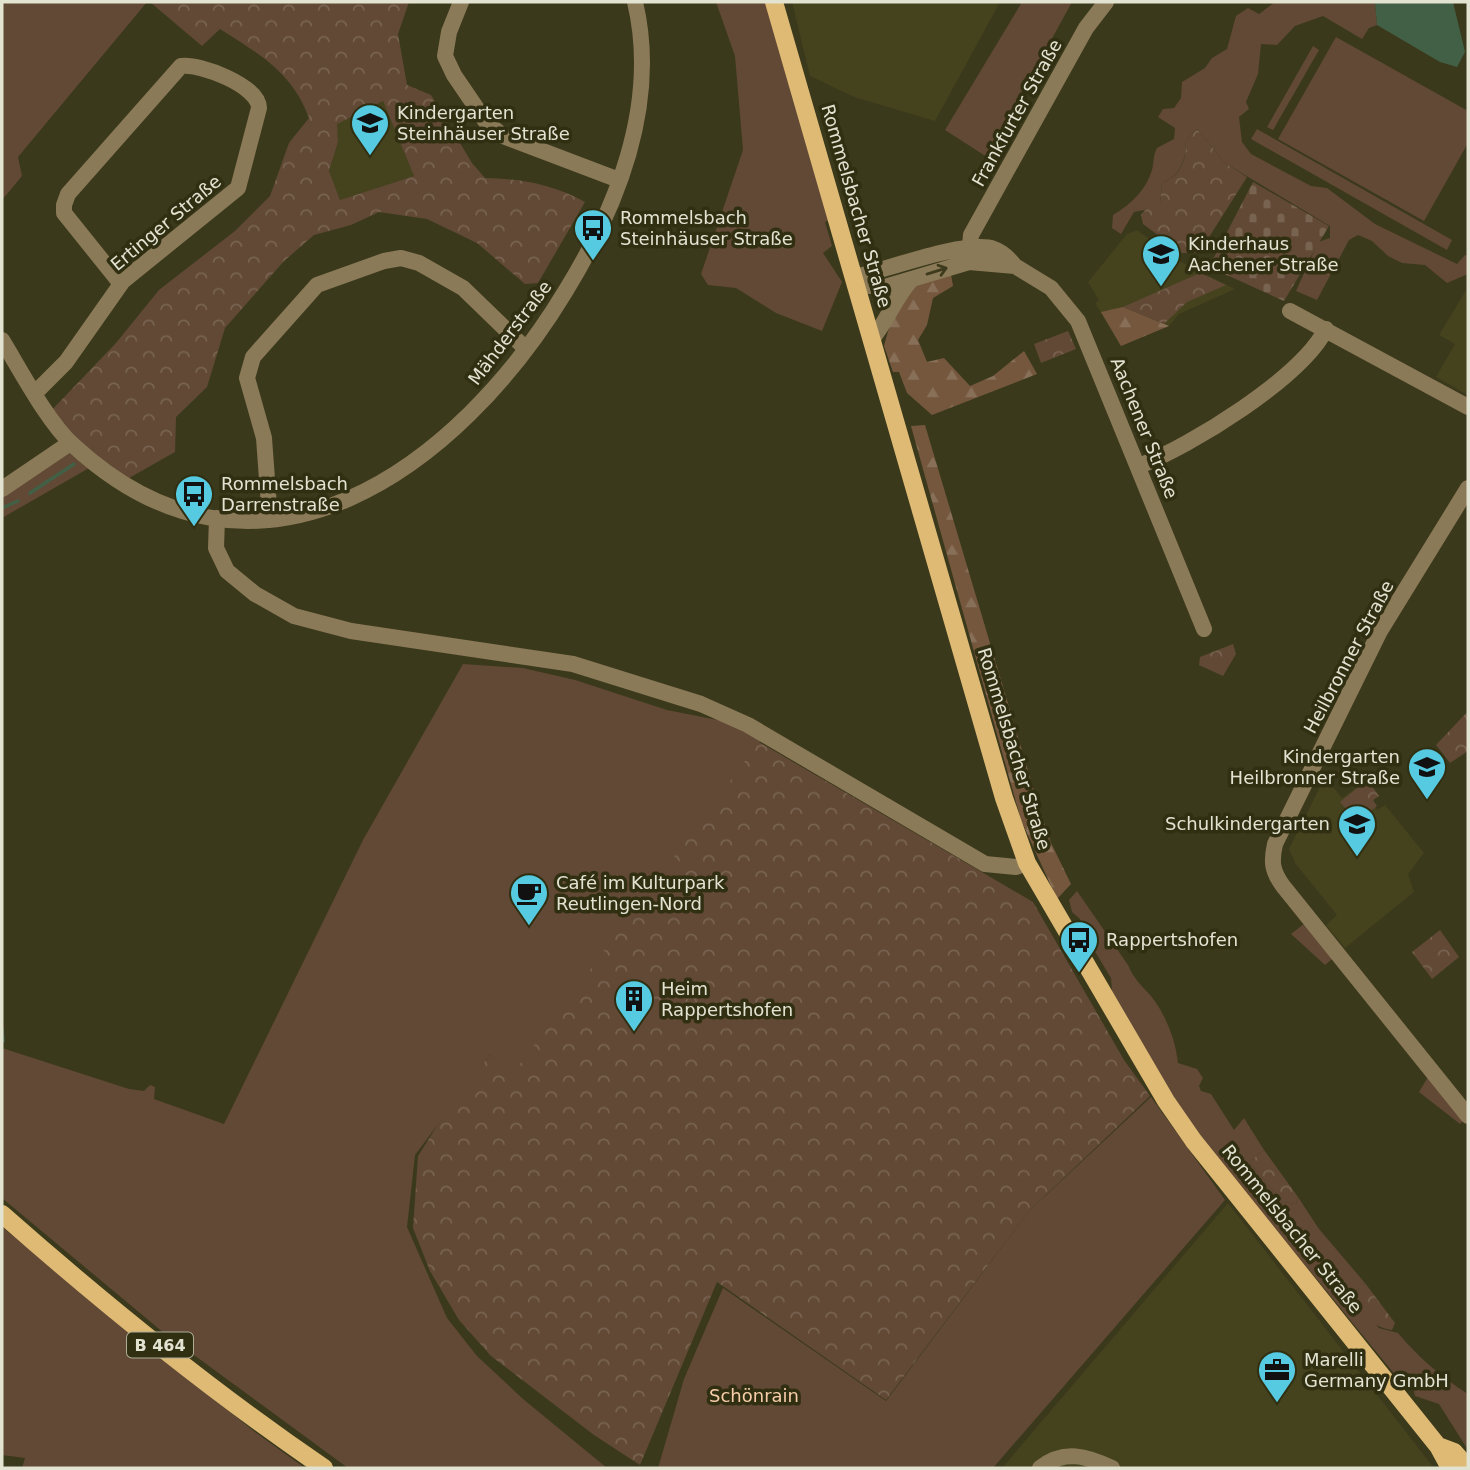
<svg xmlns="http://www.w3.org/2000/svg" width="1470" height="1470" font-family="'DejaVu Sans',sans-serif">
	<style>
		.built { fill: #45421e }
		.green { fill: #614935 }
		.forest { fill: url(#forest-firs) }
		.cemetery { fill: url(#cemetery-stones) }
		.park { fill: url(#park-crowns); fill-rule: evenodd }
		.water { fill: #426046 }
		.lines { fill: none; stroke-linecap: round; stroke-linejoin: round }
		.stream { stroke: #426046; stroke-width: 3.5 }
		.minor { stroke: #8b7a58; stroke-width: 16 }
		.major { stroke: #deba74; stroke-width: 18 }
		.oneway { stroke: #3e3a1c }
		.labels { text-anchor: middle; stroke-width: 7; stroke-linejoin: round; paint-order: stroke }
		.shield { fill: #312f12; stroke: #aead98; stroke-width: 2 }
		.shield-label { font-size: 16px; font-weight: bold; fill: #e3e3d2 }
		.poi-label { font-size: 18px; fill: #e3e3d2; stroke: #312f12; text-anchor: start }
		.street-label { font-size: 18px; fill: #e3e3d2; stroke: #312f12 }
		.park-label { font-size: 18px; fill: #f8cda9; stroke: #312f12 }
	</style>
	<defs>
		<pattern id="forest-firs" width="22" height="20" patternUnits="userSpaceOnUse" patternTransform="scale(1.75)"><rect width="22" height="20" fill="#74573d"/><path d="M5 1l3.5 6h-7zM16 11l3.5 6h-7z" fill="#886f58"/></pattern>
		<pattern id="cemetery-stones" width="16" height="16" patternUnits="userSpaceOnUse" patternTransform="scale(1.75)"><rect width="16" height="16" fill="#614935"/><path d="M2 7V4a2 2 0 0 1 4 0v3zM10 15v-3a2 2 0 0 1 4 0v3z" fill="#786351"/></pattern>
		<pattern id="park-crowns" width="20" height="18" patternUnits="userSpaceOnUse" patternTransform="scale(1.75)"><rect width="20" height="18" fill="#614935"/><path d="M2 6a3 3 0 1 1 6 0M12 15a3 3 0 1 1 6 0" fill="none" stroke="#786351"/></pattern>
	</defs>
	<rect width="100%" height="100%" fill="#3b391c"/>
	<!-- built -->
	<path class="built" d="M 792,2 L 1000,2 L 935,121 L 854,97 L 810,76 Z
		M 383,101 L 414,176 L 340,200 L 329,171 L 338,142 L 336,124 Z
		M 1137,230 L 1181,262 L 1235,289 L 1179,314 L 1169,326 L 1121,346 L 1095,303 L 1099,300 L 1088,282 L 1127,234 Z
		M 1468,287 L 1468,395 L 1436,377 L 1455,344 L 1439,335 Z
		M 1325,777 L 1342,798 L 1367,780 L 1379,796 L 1373,800 L 1377,810 L 1385,805 L 1424,853 L 1408,874 L 1414,892 L 1345,948 L 1326,925 L 1337,915 L 1295,863 L 1289,849 Z
		M 1228,1203 L 1434,1468 L 1002,1468 Z"/>
	<!-- green -->
	<path class="green" d="M 2,2 L 147,2 L 18,157 L 22,176 L 2,200 Z
		M 716,2 L 774,2 L 838,217 L 825,222 L 832,246 L 823,253 L 842,282 L 822,331 L 776,313 L 736,288 L 708,285 L 701,274 L 743,150 L 735,56 Z
		M 1022,2 L 1072,2 L 987,157 L 945,130 Z
		M 1275,2 L 1375,2 L 1377,25 L 1369,28 L 1362,39 L 1323,16 L 1295,26 L 1277,45 L 1261,44 L 1258,74 L 1246,102 L 1249,109 L 1239,117 L 1242,142 L 1251,154 L 1311,186 L 1327,188 L 1375,224 L 1457,264 L 1465,255 L 1468,256 L 1468,274 L 1447,283 L 1425,265 L 1402,263 L 1388,256 L 1372,241 L 1358,235 L 1349,240 L 1317,300 L 1296,291 L 1318,242 L 1330,238 L 1330,226 L 1225,163 L 1197,129 L 1186,140 C 1186,161 1181,174 1162,183 L 1160,203 L 1154,208 L 1134,212 L 1121,234 L 1112,228 L 1113,215 C 1131,204 1146,190 1152,170 C 1154,162 1153,155 1157,148 L 1174,139 L 1175,128 L 1158,117 L 1163,109 L 1174,108 L 1181,98 L 1182,82 L 1205,68 L 1212,58 L 1227,49 L 1236,16 L 1248,8 L 1259,14 Z
		M 1336,37 L 1468,111 L 1468,143 L 1424,221 L 1278,139 Z
		M 1313,46 L 1319,50 L 1273,130 L 1267,127 Z
		M 1257,129 L 1452,240 L 1447,250 L 1251,139 Z
		M 70,443 L 96,464 L 2,518 L 2,489 Z
		M 463,664 L 523,668 L 575,680 L 667,710 L 748,726 L 764,736 L 514,1073 L 490,1055 L 415,1155 L 407,1227 L 447,1318 L 477,1356 L 523,1399 L 607,1468 L 348,1468 L 164,1333 L 2,1198 L 2,1048 L 129,1089 L 144,1091 L 150,1085 L 155,1087 L 154,1099 L 224,1124 L 363,840 Z
		M 1077,891 L 1128,965 C 1134,979 1141,985 1151,996 C 1165,1013 1176,1041 1178,1063 L 1197,1069 L 1203,1078 L 1199,1086 L 1201,1091 L 1211,1094 L 1234,1130 L 1244,1118 L 1264,1150 L 1249,1162 L 1283,1202 L 1296,1204 L 1298,1197 L 1319,1229 L 1365,1283 L 1350,1296 L 1379,1328 L 1398,1333 C 1417,1356 1441,1377 1468,1394 L 1468,1450 L 1439,1404 L 1415,1396 L 1413,1387 L 1401,1382 L 1186,1120 L 1112,991 L 1111,978 L 1082,930 L 1080,919 L 1072,912 L 1069,900 Z
		M 1304,924 L 1332,959 L 1325,965 L 1291,934 Z
		M 1428,1077 L 1463,1121 L 1460,1124 L 1419,1092 Z
		M 1151,1097 L 1225,1200 L 993,1468 L 658,1468 L 684,1379 L 723,1288 L 886,1401 L 1029,1211 Z
		M 2,1227 L 255,1432 L 305,1468 L 22,1468 L 25,1458 L 2,1455 Z"/>
	<!-- forest -->
	<path class="forest" d="M 951,274 L 953,286 L 933,298 L 927,325 L 918,340 L 927,362 L 944,358 L 970,386 L 993,376 L 1024,351 L 1037,374 L 932,415 L 907,393 L 899,372 L 893,372 L 884,346 L 895,306 L 917,283 Z
		M 1123,307 L 1169,326 L 1121,346 L 1101,312 Z
		M 925,425 L 1038,804 L 1051,843 L 1071,884 L 1057,899 L 1021,820 L 911,426 Z"/>
	<!-- cemetery -->
	<path class="cemetery" d="M 1253,182 L 1329,226 L 1284,301 L 1209,267 Z"/>
	<!-- park -->
	<path class="park" d="M 150,2 L 409,2 L 398,34 L 407,85 L 431,95 L 472,163 L 485,178 C 521,179 552,184 585,202 L 538,283 L 525,284 L 477,243 L 427,219 L 379,212 L 351,225 L 314,235 L 284,261 L 225,328 L 207,387 L 176,417 L 175,452 L 122,482 L 49,413 L 116,343 L 159,290 L 235,231 L 270,196 L 289,143 L 309,118 C 292,72 259,54 220,29 L 202,46 ZM 383,101 L 414,176 L 340,200 L 329,171 L 338,142 L 337,124 Z
		M 1197,129 L 1225,163 L 1247,177 L 1199,253 L 1182,253 L 1143,224 L 1141,215 L 1145,210 L 1160,203 L 1162,183 C 1182,174 1186,161 1186,140 Z
		M 1200,273 L 1226,285 L 1187,302 L 1164,324 L 1123,307 Z
		M 1068,331 L 1076,349 L 1041,363 L 1034,344 Z
		M 1233,644 L 1236,654 L 1223,676 L 1199,665 L 1200,657 Z
		M 1468,711 L 1468,751 L 1450,763 L 1436,745 Z
		M 759,742 L 1033,902 L 1124,1060 L 1150,1096 L 1029,1211 L 886,1400 L 717,1282 L 640,1465 L 594,1435 L 491,1356 L 459,1320 L 430,1271 L 413,1228 L 418,1156 L 447,1110 L 490,1055 L 514,1072 Z
		M 1367,780 L 1379,796 L 1373,800 L 1377,806 L 1357,822 L 1340,802 Z
		M 1440,930 L 1459,957 L 1432,979 L 1412,952 Z
		M 1264,1150 L 1298,1197 L 1296,1204 L 1283,1202 L 1249,1162 Z
		M 1365,1283 L 1395,1323 L 1392,1330 C 1370,1327 1362,1312 1350,1296 Z"/>
	<!-- water -->
	<path class="water" d="M 1375,2 L 1453,2 L 1465,52 L 1457,67 L 1440,62 L 1377,25 Z"/>
	<g class="lines">
		<!-- stream -->
		<path class="stream" d="M 30,493 L 74,464
			M 2,508 L 18,501
			M 2,1029 L 3,1041
			M 2,1053 L 2,1052"/>
		<!-- minor -->
		<path class="minor" d="M 461,2 L 449,32 L 445,56 L 454,75 L 486,122 L 503,136 L 619,180
			M 969,256 L 971,235 L 1086,28 L 1106,2
			M 1015,266 L 1051,288 L 1078,321 L 1204,629
			M 855,277 C 885,270 967,239 994,249 C 1003,252 1009,259 1015,266 L 969,262 L 885,287 L 857,285
			M 1290,311 L 1468,407
			M 872,339 C 888,320 895,297 912,279
			M 2,340 C 21,371 47,421 73,445 C 259,617 459,467 565,292 C 618,206 659,103 635,2
			M 35,393 L 66,362 L 123,281 L 238,188 L 259,108 C 259,86 200,63 181,66 L 68,194 L 64,205 L 64,213 L 121,284
			M 1139,466 C 1191,446 1301,378 1326,329
			M 1468,488 L 1380,631 L 1275,844 C 1271,862 1272,871 1283,886 L 1468,1116
			M 2,489 L 70,443
			M 217,518 L 216,548 L 227,571 L 255,594 L 294,616 L 351,631 L 573,664 L 701,704 L 748,725 L 985,864 L 1016,867 L 1027,863
			M 270,520 L 264,438 L 247,378 L 253,357 L 317,285 L 384,261 L 401,258 L 419,263 L 463,288 L 526,349
			M 1040,1468 C 1064,1449 1087,1456 1112,1468"/>
		<!-- major -->
		<path class="major" d="M 774,2 L 1004,798 L 1027,863 L 1166,1101 L 1193,1140 L 1438,1446 L 1450,1468
			M 2,1214 C 104,1304 211,1391 324,1468
			M 1438,1446 L 1454,1452 L 1468,1468"/>
	</g>
	<!-- one-way arrows -->
	<defs><path id="oneway-shaft" d="M-6 0H5M1.5-3L5.5 0L1.5 3" fill="none" stroke-width="1.6" stroke-linecap="round" stroke-linejoin="round" transform="scale(1.75)"/></defs>
	<use class="oneway" href="#oneway-shaft" transform="translate(937 271) rotate(-17)"/>
	<!-- icons -->
	<defs>
		<symbol id="school-pin" viewBox="-11 -11 22 30"><path d="M0 17L-7.5 6A9.5 9.5 0 1 1 7.5 6Z" fill="#55cae0" stroke="#312f12"/><path d="M0-5L7-2L0 1L-7-2ZM-4 1L0 2.5L4 1V4Q0 6-4 4Z" fill="#111"/></symbol>
		<symbol id="bus-pin" viewBox="-11 -11 22 30"><path d="M0 17L-7.5 6A9.5 9.5 0 1 1 7.5 6Z" fill="#55cae0" stroke="#312f12"/><path d="M-5-6H5V4H4V6H2V4H-2V6H-4V4H-5ZM-3.5-4V0h7V-4ZM-3.5 1.2v1.5H-2V1.2ZM2 1.2v1.5H3.5V1.2Z" fill="#111"/></symbol>
		<symbol id="cafe-pin" viewBox="-11 -11 22 30"><path d="M0 17L-7.5 6A9.5 9.5 0 1 1 7.5 6Z" fill="#55cae0" stroke="#312f12"/><path d="M-5.5-4.5H6V0H3Q3 3.5 0 3.5H-2.5Q-5.5 3.5-5.5 0ZM3-3.2v2h1.7v-2ZM-6 4.5H4V6H-6Z" fill="#111"/></symbol>
		<symbol id="building-pin" viewBox="-11 -11 22 30"><path d="M0 17L-7.5 6A9.5 9.5 0 1 1 7.5 6Z" fill="#55cae0" stroke="#312f12"/><path d="M-4-6H4V6H1V3H-1V6H-4ZM-2.5-4.3h1.7v1.8h-1.7ZM.8-4.3h1.7v1.8H.8ZM-2.5-1h1.7V.8h-1.7ZM.8-1h1.7V.8H.8Z" fill="#111"/></symbol>
		<symbol id="office-pin" viewBox="-11 -11 22 30"><path d="M0 17L-7.5 6A9.5 9.5 0 1 1 7.5 6Z" fill="#55cae0" stroke="#312f12"/><path d="M-6-3h4V-5.5h4V-3h4V5H-6ZM-1-4.5V-3h2v-1.5ZM-6 0V1H6V0Z" fill="#111"/></symbol>
	</defs>
	<g fill-rule="evenodd">
		<use href="#school-pin" x="348" y="101" width="44" height="60"/>
		<use href="#bus-pin" x="571" y="206" width="44" height="60"/>
		<use href="#school-pin" x="1139" y="232" width="44" height="60"/>
		<use href="#bus-pin" x="172" y="472" width="44" height="60"/>
		<use href="#school-pin" x="1405" y="745" width="44" height="60"/>
		<use href="#school-pin" x="1335" y="802" width="44" height="60"/>
		<use href="#cafe-pin" x="507" y="871" width="44" height="60"/>
		<use href="#bus-pin" x="1057" y="918" width="44" height="60"/>
		<use href="#building-pin" x="612" y="977" width="44" height="60"/>
		<use href="#office-pin" x="1255" y="1348" width="44" height="60"/>
	</g>
	<g class="labels">
		<!-- shield labels -->
		<rect class="shield" x="127" y="1332.5" width="66" height="25" rx="5"/>
		<g class="shield-label">
			<text x="160" y="1351">B 464</text>
		</g>
		<!-- poi labels -->
		<g class="poi-label">
			<text x="397" y="119">Kindergarten<tspan x="397" dy="21">Steinhäuser Straße</tspan></text>
			<text x="620" y="224">Rommelsbach<tspan x="620" dy="21">Steinhäuser Straße</tspan></text>
			<text x="1188" y="250">Kinderhaus<tspan x="1188" dy="21">Aachener Straße</tspan></text>
			<text x="221" y="490">Rommelsbach<tspan x="221" dy="21">Darrenstraße</tspan></text>
			<text x="1400" y="763" text-anchor="end">Kindergarten<tspan x="1400" dy="21">Heilbronner Straße</tspan></text>
			<text x="1330" y="830" text-anchor="end">Schulkindergarten</text>
			<text x="556" y="889">Café im Kulturpark<tspan x="556" dy="21">Reutlingen-Nord</tspan></text>
			<text x="1106" y="946">Rappertshofen</text>
			<text x="661" y="995">Heim<tspan x="661" dy="21">Rappertshofen</tspan></text>
			<text x="1304" y="1366">Marelli<tspan x="1304" dy="21">Germany GmbH</tspan></text>
		</g>
		<!-- street labels -->
		<g class="street-label">
			<text transform="translate(1017 113) rotate(-61)" y="6">Frankfurter Straße</text>
			<text transform="translate(856 206) rotate(74)" y="6">Rommelsbacher Straße</text>
			<text transform="translate(166 223) rotate(-40)" y="6">Ertinger Straße</text>
			<text transform="translate(510 333) rotate(-53)" y="6">Mähderstraße</text>
			<text transform="translate(1144 428) rotate(68)" y="6">Aachener Straße</text>
			<text transform="translate(1349 657) rotate(-62)" y="6">Heilbronner Straße</text>
			<text transform="translate(1014 749) rotate(73)" y="6">Rommelsbacher Straße</text>
			<text transform="translate(1292 1229) rotate(51)" y="6">Rommelsbacher Straße</text>
		</g>
		<!-- park labels -->
		<g class="park-label">
			<text x="754" y="1402">Schönrain</text>
		</g>
	</g>
	<!-- border -->
	<rect width="1470" height="1470" fill="none" stroke="#e3e3d2" stroke-width="7"/>
</svg>
